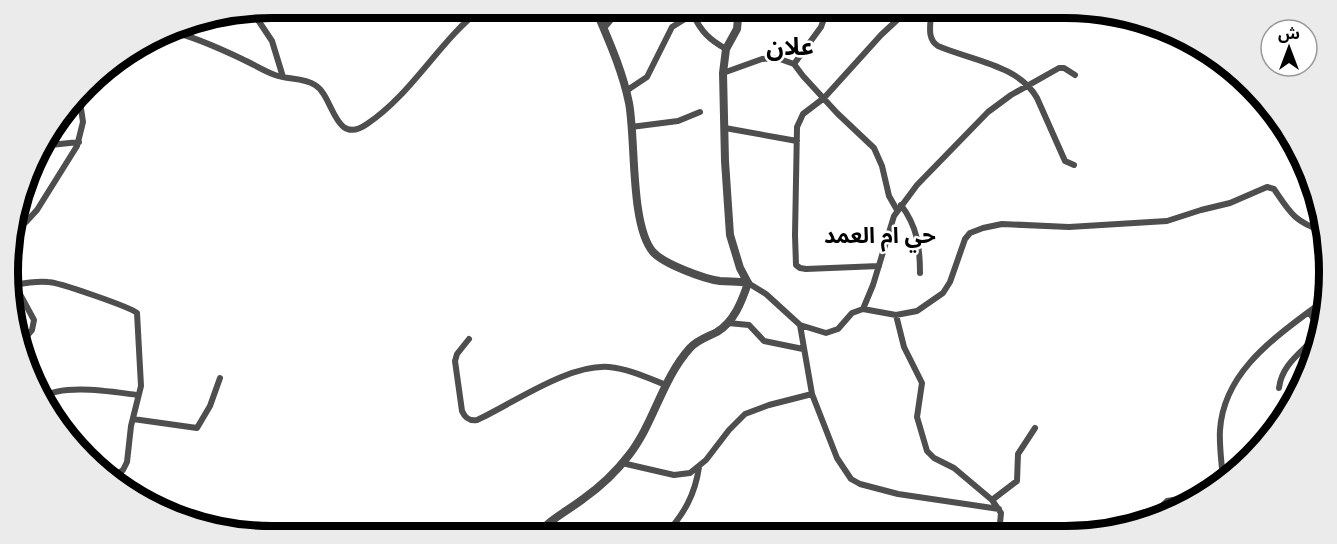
<svg xmlns="http://www.w3.org/2000/svg" width="1337" height="544" font-family="'Varela Round','Noto Sans Arabic',sans-serif">
	<style>
		.lines { fill: none; stroke-linecap: round; stroke-linejoin: round }
		.minor { stroke: #4e4e4e; stroke-width: 6 }
		.tertiary { stroke: #4e4e4e; stroke-width: 8 }
		.labels { text-anchor: middle; stroke-width: 5; stroke-linejoin: round; paint-order: stroke }
		.neighbourhood-label { font-size: 22px; font-weight: bold; fill: #000; stroke: #fff }
		.quarter-label { font-size: 24px; font-weight: bold; fill: #000; stroke: #fff }
		.rim { fill: none; stroke: #000; stroke-width: 8 }
	</style>
	<rect width="100%" height="100%" fill="#fff"/>
	<g class="lines">
		<!-- minor -->
		<path class="minor" d="M 726,8 L 738,11
			M 931,8 C 932,21 925,38 938,46 C 970,60 1019,65 1037,98 L 1065,161 L 1074,165
			M 252,11 L 272,41 L 283,77
			M 693,14 C 701,32 710,40 726,49
			M 604,28 L 621,8
			M 170,31 C 195,37 219,48 242,59 C 253,64 264,71 275,75 C 288,80 303,77 315,85 C 334,96 334,147 367,124 C 413,93 439,41 482,8
			M 113,64 L 126,57
			M 794,64 L 821,27 L 828,8
			M 723,73 L 762,59 L 777,58 L 794,64 L 803,76 L 837,113 L 874,148 L 882,166 L 889,196 L 897,210
			M 626,91 L 647,77 L 672,27 L 693,14 L 715,8
			M 631,127 L 678,121 L 700,112
			M 725,128 L 797,141
			M 41,146 L 79,142
			M 901,205 C 917,226 920,247 920,273
			M 12,231 L 26,222 L 37,210 L 77,146 L 83,122 L 79,95
			M 879,266 L 806,269 L 800,268 L 796,265 L 795,235 L 797,127 L 803,114 L 824,98 L 881,35 L 910,8
			M 748,283 L 766,294 L 800,325 L 812,394 L 837,458 L 851,479 L 860,484 L 898,494 L 999,509
			M 13,285 L 15,285 L 34,320 L 32,330 L 20,344
			M 15,285 C 25,283 37,281 48,282 C 58,282 130,307 137,313 L 141,386 L 131,426 L 127,462 L 123,470 L 110,480
			M 863,309 L 873,285 L 894,216 L 917,185 L 988,112 L 1011,95 L 1059,68 L 1064,68 L 1075,75
			M 896,315 L 904,347 L 922,383 L 917,417 L 927,451 L 934,458 L 954,468 L 992,500 L 1001,513 L 999,534
			M 728,323 L 749,325 L 764,341 L 803,349
			M 800,325 L 826,333 L 838,329 L 852,313 L 863,309 L 896,315 L 917,311 L 943,293 L 950,282 L 965,239 L 970,233 L 983,228 L 1002,224 L 1069,227 L 1167,221 L 1201,210 L 1230,203 L 1267,187 L 1274,189 C 1289,211 1294,222 1323,231
			M 469,339 L 457,354 L 455,361 L 462,411 C 465,418 469,421 477,420 C 514,403 568,364 609,367 C 629,369 648,378 666,385
			M 1279,388 C 1282,363 1303,352 1318,334 L 1318,326 L 1309,312
			M 41,398 C 63,383 112,392 138,395
			M 133,419 L 197,428 L 210,406 L 220,378
			M 622,463 L 674,475 L 690,473 L 706,460 L 729,430 L 745,414 L 769,405 L 812,394
			M 1223,481 C 1222,464 1219,447 1220,430 C 1224,369 1279,335 1323,301
			M 992,500 L 1017,481 L 1018,454 L 1035,428
			M 1151,517 L 1167,501 L 1185,498 L 1223,479
			M 546,525 L 551,536
			M 665,535 C 684,514 695,495 699,467"/>
		<!-- tertiary -->
		<path class="tertiary" d="M 595,8 C 608,39 622,69 629,103 C 636,140 630,225 653,252 C 664,264 704,279 720,281 C 730,282 738,281 748,283
			M 536,536 C 550,519 566,512 583,499 C 600,487 616,472 629,455 C 654,423 662,379 690,348 C 697,340 707,337 717,332 C 734,322 742,301 748,283 L 740,268 L 730,235 L 725,161 L 723,73 L 726,49 L 737,29 L 739,8"/>
	</g>
	<g class="labels">
		<!-- neighbourhood labels -->
		<g class="neighbourhood-label">
			<text x="880" y="243">حي ام العمد</text>
		</g>
		<!-- quarter labels -->
		<g class="quarter-label">
			<text x="790" y="55">علان</text>
		</g>
	</g>
	<!-- crop -->
	<path d="M0 0H1337V544H0ZM272 18H1065A254 254 0 0 1 1319 272V272A254 254 0 0 1 1065 526H272A254 254 0 0 1 18 272V272A254 254 0 0 1 272 18Z" fill="#ebebeb" fill-rule="evenodd"/>
	<path class="rim" d="M272 18H1065A254 254 0 0 1 1319 272V272A254 254 0 0 1 1065 526H272A254 254 0 0 1 18 272V272A254 254 0 0 1 272 18Z"/>
	<!-- north arrow -->
	<g transform="translate(1289 48)"><circle r="28" fill="#ffffff" stroke="#999999" stroke-width="1.5"/>
	<path d="M0-4.5L10 22L0 15L-10 22Z" fill="#000000"/>
	<text y="-9" font-size="16" font-weight="bold" text-anchor="middle" fill="#000000">ش</text>
	</g>
</svg>
